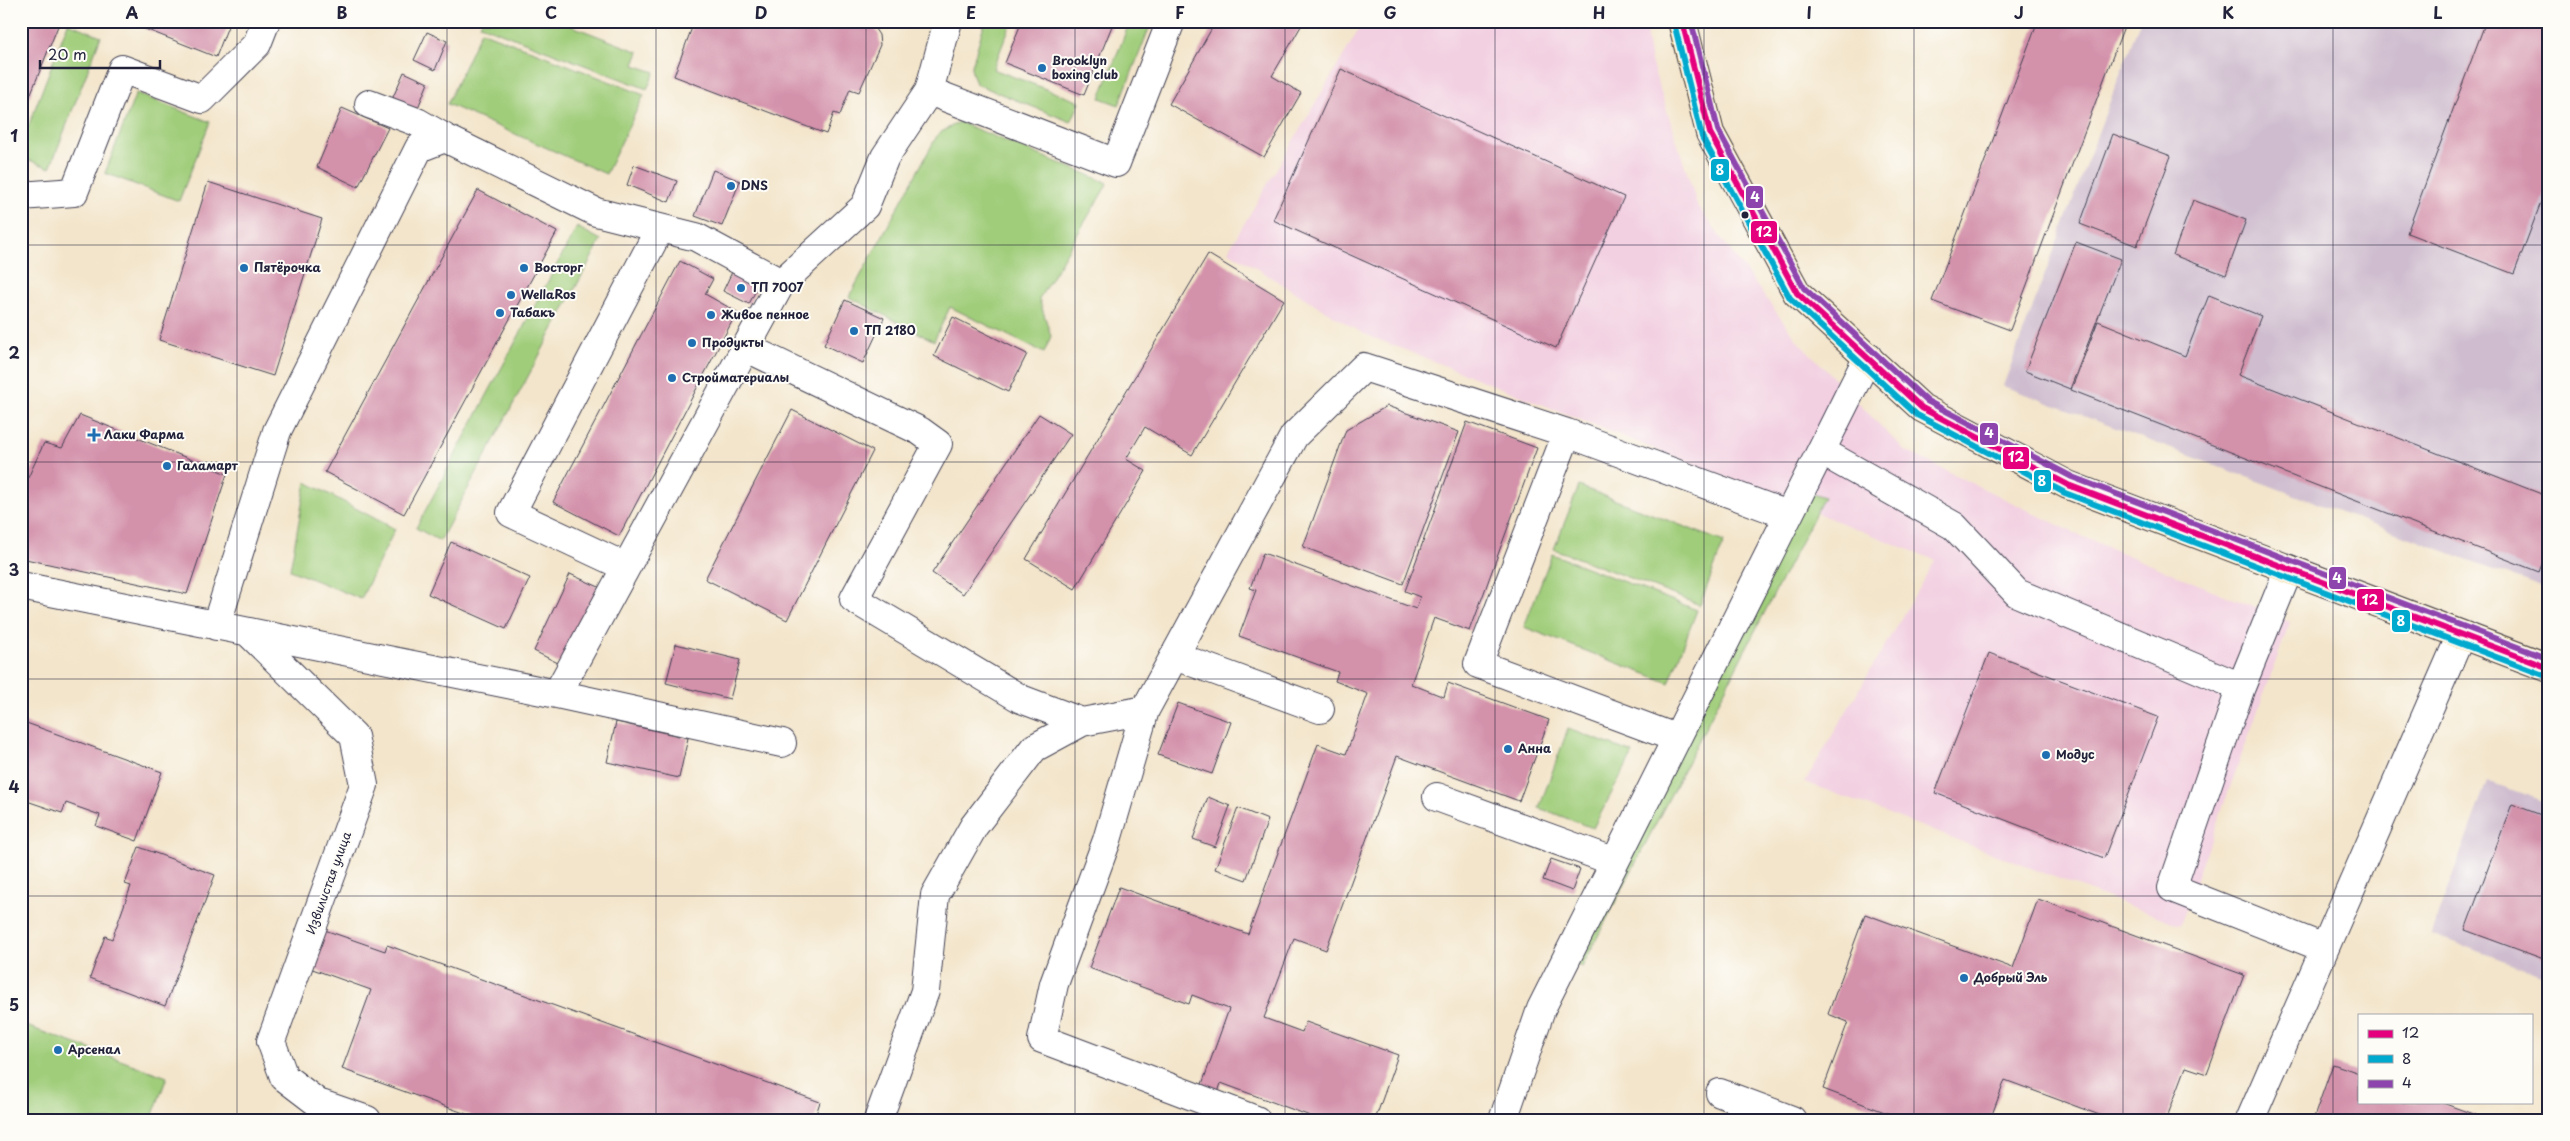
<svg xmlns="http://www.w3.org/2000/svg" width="2570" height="1141" font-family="'Playpen Sans',sans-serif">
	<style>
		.built { fill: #f2cfe1 }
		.industrial { fill: #cfbdcf }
		.green { fill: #a0cd7a; stroke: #61785a }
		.building { fill: #d391aa }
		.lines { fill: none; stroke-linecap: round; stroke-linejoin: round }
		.minor-casing { stroke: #413f51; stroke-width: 30 }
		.major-casing { stroke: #413f51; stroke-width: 30 }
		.minor { stroke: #fff; stroke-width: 28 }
		.major { stroke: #ecc669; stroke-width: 28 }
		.bus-1-casing { stroke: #fdfcf7; stroke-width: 10 }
		.bus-2-casing { stroke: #fdfcf7; stroke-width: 10 }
		.bus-3-casing { stroke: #fdfcf7; stroke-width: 10 }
		.bus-1 { stroke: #e5007d; stroke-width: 6 }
		.bus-2 { stroke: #00a9ce; stroke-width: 6 }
		.bus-3 { stroke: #8e44ad; stroke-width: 6 }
		.grid { fill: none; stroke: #22223b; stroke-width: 1; stroke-opacity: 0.55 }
		.poi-dot { fill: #1f6fb2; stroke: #fdfcf7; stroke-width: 2 }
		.bus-dot { fill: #22223b; stroke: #fdfcf7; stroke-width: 2 }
		.labels { text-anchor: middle; stroke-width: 4; stroke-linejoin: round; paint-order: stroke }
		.poi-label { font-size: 12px; font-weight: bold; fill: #22223b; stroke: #fdfcf7; text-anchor: start }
		.street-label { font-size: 12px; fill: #22223b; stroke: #fdfcf7 }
		.line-badge { stroke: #fdfcf7; stroke-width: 2 }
		.badge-label { font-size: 14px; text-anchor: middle; font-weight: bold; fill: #fff }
		.neatline { fill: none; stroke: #22223b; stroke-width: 2 }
		.grid-label { font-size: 16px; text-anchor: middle; font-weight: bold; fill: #22223b }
	</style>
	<rect width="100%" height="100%" fill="#fdfcf7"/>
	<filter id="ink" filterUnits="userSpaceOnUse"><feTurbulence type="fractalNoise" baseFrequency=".02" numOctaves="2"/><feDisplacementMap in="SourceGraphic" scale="10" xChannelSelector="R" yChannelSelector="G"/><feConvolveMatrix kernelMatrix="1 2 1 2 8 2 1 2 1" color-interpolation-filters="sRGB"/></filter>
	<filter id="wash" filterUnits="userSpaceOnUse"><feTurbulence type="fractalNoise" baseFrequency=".0096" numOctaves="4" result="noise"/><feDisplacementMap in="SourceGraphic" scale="20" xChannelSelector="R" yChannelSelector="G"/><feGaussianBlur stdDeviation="1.12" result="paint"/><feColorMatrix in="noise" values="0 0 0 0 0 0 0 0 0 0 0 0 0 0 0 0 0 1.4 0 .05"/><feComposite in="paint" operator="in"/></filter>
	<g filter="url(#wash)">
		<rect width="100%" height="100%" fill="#f3e5cb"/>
		<!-- built -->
		<path class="built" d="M 1364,21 L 1644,21 L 1651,61 L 1698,207 L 1797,340 L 1904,450 L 2081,536 L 2290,622 L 2180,925 L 1805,782 L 1935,560 L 1362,333 L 1228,251 Z"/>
		<!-- industrial -->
		<path class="industrial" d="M 2140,21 L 2549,21 L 2549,590 L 2003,386 Z
			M 2487,781 L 2549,803 L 2549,977 L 2431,934 Z"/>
		<!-- green -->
		<path class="green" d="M 482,21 L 559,21 L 639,52 L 634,65 L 655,72 L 647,89 L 480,25 Z
			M 985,21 L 1012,21 L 993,69 L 1080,102 L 1071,122 L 976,84 L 971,69 Z
			M 1130,21 L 1152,21 L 1119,105 L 1100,98 Z
			M 68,23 L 101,36 L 50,168 L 21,157 L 21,145 Z
			M 481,31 L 644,95 L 606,174 L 447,104 Z
			M 136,93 L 210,122 L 179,201 L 105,173 Z
			M 959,122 L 1108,183 L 1039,299 L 1051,336 L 1044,353 L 950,307 L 934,341 L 849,297 L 938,134 Z
			M 577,227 L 601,240 L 440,541 L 416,528 Z
			M 306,482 L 395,529 L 361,599 L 290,570 Z
			M 1579,486 L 1724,542 L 1700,605 L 1554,549 Z
			M 1807,491 L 1824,497 L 1582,967 L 1570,963 Z
			M 1552,554 L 1697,610 L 1669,683 L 1524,627 Z
			M 1568,729 L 1633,753 L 1593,828 L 1539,808 Z
			M 21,1024 L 167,1077 L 151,1120 L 21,1120 Z"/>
		<g id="blocks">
			<!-- building -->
			<path class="building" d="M 21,21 L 60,21 L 21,118 Z
				M 125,21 L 230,21 L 216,57 Z
				M 707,21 L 864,21 L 873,26 L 879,35 L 880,45 L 859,92 L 850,89 L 840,115 L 834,113 L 826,134 L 674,76 L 694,22 L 705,26 Z
				M 1022,21 L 1114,21 L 1084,95 L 1005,63 Z
				M 1216,21 L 1304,21 L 1272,76 L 1301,93 L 1264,157 L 1169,104 Z
				M 2033,21 L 2126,21 L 2010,330 L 1932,301 L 2037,23 Z
				M 2486,21 L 2549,21 L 2549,181 L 2514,274 L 2407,233 Z
				M 427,32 L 447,41 L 435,70 L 414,60 Z
				M 1341,69 L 1624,197 L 1556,348 L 1273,220 Z
				M 404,72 L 428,83 L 415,115 L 390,104 Z
				M 342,108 L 388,128 L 358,187 L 317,167 Z
				M 2113,134 L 2171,156 L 2137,246 L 2080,224 Z
				M 634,165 L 677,181 L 669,202 L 627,185 Z
				M 713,170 L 740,181 L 722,226 L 695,216 Z
				M 208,182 L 322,219 L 273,376 L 159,340 Z
				M 478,190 L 557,232 L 404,514 L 325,472 Z
				M 2193,200 L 2246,220 L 2226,275 L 2173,255 Z
				M 2076,242 L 2121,259 L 2070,389 L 2025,371 Z
				M 1208,254 L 1284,300 L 1192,455 L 1145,427 L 1126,459 L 1146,471 L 1075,589 L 1026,559 Z
				M 680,261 L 713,279 L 705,294 L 737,312 L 619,536 L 553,502 Z
				M 732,272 L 758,286 L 749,304 L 723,291 Z
				M 2209,295 L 2261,316 L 2238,375 L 2549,497 L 2549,546 L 2539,572 L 2071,390 L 2098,321 L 2185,356 Z
				M 845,300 L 884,318 L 863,363 L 824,345 Z
				M 953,317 L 1027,354 L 1008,392 L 934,356 Z
				M 1387,406 L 1459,432 L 1403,584 L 1303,547 L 1346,430 Z
				M 792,410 L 873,451 L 787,620 L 705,579 Z
				M 1039,414 L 1071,434 L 963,594 L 932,573 Z
				M 80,415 L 227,474 L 187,594 L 21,558 L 21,493 L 44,443 L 62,448 Z
				M 1467,422 L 1537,448 L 1470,631 L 1434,618 L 1411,684 L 1444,697 L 1448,683 L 1549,720 L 1519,801 L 1397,756 L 1326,950 L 1294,938 L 1264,1018 L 1302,1032 L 1306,1022 L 1398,1055 L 1375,1120 L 1321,1120 L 1221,1083 L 1218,1093 L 1201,1087 L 1229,1009 L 1192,995 L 1189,1004 L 1089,968 L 1119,887 L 1248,934 L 1318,744 L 1346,754 L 1368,694 L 1335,681 L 1338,672 L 1239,636 L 1256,590 L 1250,588 L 1263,553 L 1416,609 L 1420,597 L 1405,591 Z
				M 451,542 L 530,578 L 506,629 L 428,594 Z
				M 570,574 L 599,587 L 562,665 L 534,651 Z
				M 676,644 L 740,660 L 730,699 L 666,683 Z
				M 1989,653 L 2158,717 L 2104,858 L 1935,793 Z
				M 1178,703 L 1231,722 L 1212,774 L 1158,755 Z
				M 21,721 L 162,772 L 137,841 L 96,826 L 100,815 L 66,803 L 62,813 L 21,799 Z
				M 616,722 L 688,738 L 679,778 L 607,762 Z
				M 1208,797 L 1230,806 L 1215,847 L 1193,839 Z
				M 2512,804 L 2549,818 L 2549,961 L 2465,930 Z
				M 1238,808 L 1268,820 L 1246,880 L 1215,869 Z
				M 139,847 L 215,875 L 165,1006 L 90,978 L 105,936 L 112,939 L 131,886 L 125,884 Z
				M 1551,859 L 1580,869 L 1572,891 L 1543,880 Z
				M 2038,899 L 2244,975 L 2207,1074 L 2186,1067 L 2166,1120 L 2113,1120 L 2005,1080 L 1990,1120 L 1906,1120 L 1823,1089 L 1848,1022 L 1828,1014 L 1865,914 L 2013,968 Z
				M 319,928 L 385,951 L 387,945 L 820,1102 L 814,1120 L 483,1120 L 342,1069 L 371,990 L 304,966 Z
				M 2333,1064 L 2359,1073 L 2359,1102 L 2440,1102 L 2489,1120 L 2313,1120 Z"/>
		</g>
	</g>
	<g filter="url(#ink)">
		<use href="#blocks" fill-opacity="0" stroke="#413f51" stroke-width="1"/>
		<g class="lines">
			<defs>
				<path id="minor" d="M 929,91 L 1116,163 L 1171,21
					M 369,104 L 417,122 L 445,138
					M 21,196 L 74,192 L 122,69 L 202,99 L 257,44 L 266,21
					M 745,347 L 920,431 L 938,444 L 854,599 L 1021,699 L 1082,722
					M 1567,433 L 1478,664 L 1676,738
					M 1821,451 L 1954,526 L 2017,593 L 2241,687
					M 626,567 L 511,513 L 660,228
					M 2289,569 L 2241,687 L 2172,888 L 2324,948
					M 21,586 L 557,694 L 782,743
					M 216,626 L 277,431 L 419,148 L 445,138 L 596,212 L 696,237 L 781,283
					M 249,633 L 354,736 L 364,785 L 271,1041 L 284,1077 L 318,1103 L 367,1120
					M 1175,656 L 1320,709
					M 557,694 L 781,283 L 865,206 L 885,157 L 929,91 L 948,21
					M 1437,797 L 1613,861
					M 1720,1093 L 1792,1120
					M 878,1120 L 925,991 L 935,895 L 974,826 L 1034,748 L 1082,722 L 1145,710
					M 1256,1120 L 1042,1039 L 1054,984 L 1107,840 L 1145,710 L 1294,436 L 1364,367 L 1567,433 L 1788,515
					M 1503,1120 L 1541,1009 L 1868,357
					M 2250,1120 L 2461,635"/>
				<path id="major" d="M 1682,21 L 1710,133 L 1797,293 L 1922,408 L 2068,485 L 2549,668"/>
			</defs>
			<!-- minor casing -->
			<use href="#minor" class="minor-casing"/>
			<!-- major casing -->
			<use href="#major" class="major-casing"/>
			<!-- minor -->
			<use href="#minor" class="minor"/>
			<!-- major -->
			<use href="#major" class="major"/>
			<defs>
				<path id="bus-1" d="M 1682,21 L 1710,133 L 1797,293 L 1922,408 L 2068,485 L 2549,668"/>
				<path id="bus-2" d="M 1674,23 L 1702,137 L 1790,298 L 1917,415 L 2065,493 L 2546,676"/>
				<path id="bus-3" d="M 1691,21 L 1718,130 L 1804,288 L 1927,401 L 2072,477 L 2549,659"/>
			</defs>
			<!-- bus-1 casing -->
			<use href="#bus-1" class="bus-1-casing"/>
			<!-- bus-2 casing -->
			<use href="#bus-2" class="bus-2-casing"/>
			<!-- bus-3 casing -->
			<use href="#bus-3" class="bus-3-casing"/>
			<!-- bus-1 -->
			<use href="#bus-1" class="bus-1"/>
			<!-- bus-2 -->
			<use href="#bus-2" class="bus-2"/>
			<!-- bus-3 -->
			<use href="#bus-3" class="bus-3"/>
		</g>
	</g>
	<!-- grid -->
	<path class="grid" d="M 237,21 L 237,1120M 447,21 L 447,1120M 656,21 L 656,1120M 866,21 L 866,1120M 1075,21 L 1075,1120M 1285,21 L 1285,1120M 1495,21 L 1495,1120M 1704,21 L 1704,1120M 1914,21 L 1914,1120M 2123,21 L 2123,1120M 2333,21 L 2333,1120M 21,245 L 2549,245M 21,462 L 2549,462M 21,679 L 2549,679M 21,896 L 2549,896"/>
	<!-- markers -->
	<g class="poi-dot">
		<circle cx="1042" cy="68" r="5"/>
		<circle cx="731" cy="186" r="5"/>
		<circle cx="244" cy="268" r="5"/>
		<circle cx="524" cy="268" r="5"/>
		<circle cx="741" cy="288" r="5"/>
		<circle cx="511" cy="295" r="5"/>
		<circle cx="500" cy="313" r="5"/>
		<circle cx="711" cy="315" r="5"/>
		<circle cx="854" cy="331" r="5"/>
		<circle cx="692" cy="343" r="5"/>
		<circle cx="672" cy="378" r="5"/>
		<path d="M91.5 427.5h5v5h5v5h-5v5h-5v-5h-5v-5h5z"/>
		<circle cx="167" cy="466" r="5"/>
		<circle cx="1508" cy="749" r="5"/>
		<circle cx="2046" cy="755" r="5"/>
		<circle cx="1964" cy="978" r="5"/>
		<circle cx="58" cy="1050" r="5"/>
	</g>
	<circle class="bus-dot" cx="1745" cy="215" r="4.5"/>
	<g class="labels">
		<!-- poi labels -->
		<g class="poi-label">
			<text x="1052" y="65">Brooklyn<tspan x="1052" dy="14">boxing club</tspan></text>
			<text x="741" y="190">DNS</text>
			<text x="254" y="272">Пятёрочка</text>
			<text x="534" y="272">Восторг</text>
			<text x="751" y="292">ТП 7007</text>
			<text x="521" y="299">WellaRos</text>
			<text x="510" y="317">Табакъ</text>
			<text x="721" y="319">Живое пенное</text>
			<text x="864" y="335">ТП 2180</text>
			<text x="702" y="347">Продукты</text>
			<text x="682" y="382">Стройматериалы</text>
			<text x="104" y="439">Лаки Фарма</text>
			<text x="177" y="470">Галамарт</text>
			<text x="1518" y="753">Анна</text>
			<text x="2056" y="759">Модус</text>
			<text x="1974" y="982">Добрый Эль</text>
			<text x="68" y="1054">Арсенал</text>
		</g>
		<!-- street labels -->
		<g class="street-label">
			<text transform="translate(329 883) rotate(-70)" y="4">Извилистая улица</text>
		</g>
	</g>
	<g class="line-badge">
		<rect x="1710" y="158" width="20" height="24" rx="5" fill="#00a9ce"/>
		<rect x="1745" y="185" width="19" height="24" rx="5" fill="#8e44ad"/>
		<rect x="1750" y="220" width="28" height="24" rx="5" fill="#e5007d"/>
		<rect x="1979" y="422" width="20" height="24" rx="5" fill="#8e44ad"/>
		<rect x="2002" y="446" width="28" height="24" rx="5" fill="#e5007d"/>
		<rect x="2033" y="469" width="19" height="24" rx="5" fill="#00a9ce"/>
		<rect x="2328" y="566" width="19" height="24" rx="5" fill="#8e44ad"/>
		<rect x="2356" y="588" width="29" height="24" rx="5" fill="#e5007d"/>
		<rect x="2391" y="609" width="20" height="24" rx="5" fill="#00a9ce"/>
	</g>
	<g class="badge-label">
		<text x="1720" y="175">8</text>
		<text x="1755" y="202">4</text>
		<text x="1764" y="237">12</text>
		<text x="1989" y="438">4</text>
		<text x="2016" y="462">12</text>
		<text x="2042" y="486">8</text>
		<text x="2337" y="583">4</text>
		<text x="2370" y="605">12</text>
		<text x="2401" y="626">8</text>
	</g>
	<!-- margin -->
	<rect width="2570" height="1141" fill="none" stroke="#fdfcf7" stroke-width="55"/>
	<!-- legend -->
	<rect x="2358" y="1014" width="175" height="90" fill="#fdfcf7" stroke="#a5a5ac"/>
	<rect x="2368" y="1030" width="25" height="8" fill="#e5007d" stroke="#a5a5ac"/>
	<text x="2402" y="1038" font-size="15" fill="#22223b">12</text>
	<rect x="2368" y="1055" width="25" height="8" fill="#00a9ce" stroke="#a5a5ac"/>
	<text x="2402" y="1064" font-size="15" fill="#22223b">8</text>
	<rect x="2368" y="1080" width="25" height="8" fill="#8e44ad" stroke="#a5a5ac"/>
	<text x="2402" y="1088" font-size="15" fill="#22223b">4</text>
	<!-- scale -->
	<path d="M40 60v8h120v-8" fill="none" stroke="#22223b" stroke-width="2.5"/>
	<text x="48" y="60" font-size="15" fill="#22223b" stroke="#fdfcf7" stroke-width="4" paint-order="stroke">20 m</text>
	<rect x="28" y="28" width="2514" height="1086" class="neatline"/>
	<g class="grid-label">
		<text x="132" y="19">A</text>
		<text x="342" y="19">B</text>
		<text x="551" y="19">C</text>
		<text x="761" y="19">D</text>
		<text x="971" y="19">E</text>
		<text x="1180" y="19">F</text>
		<text x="1390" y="19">G</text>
		<text x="1599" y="19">H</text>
		<text x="1809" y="19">I</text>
		<text x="2019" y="19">J</text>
		<text x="2228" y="19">K</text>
		<text x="2438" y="19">L</text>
		<text x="14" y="142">1</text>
		<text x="14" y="359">2</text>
		<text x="14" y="576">3</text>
		<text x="14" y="793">4</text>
		<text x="14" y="1011">5</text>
	</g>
</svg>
